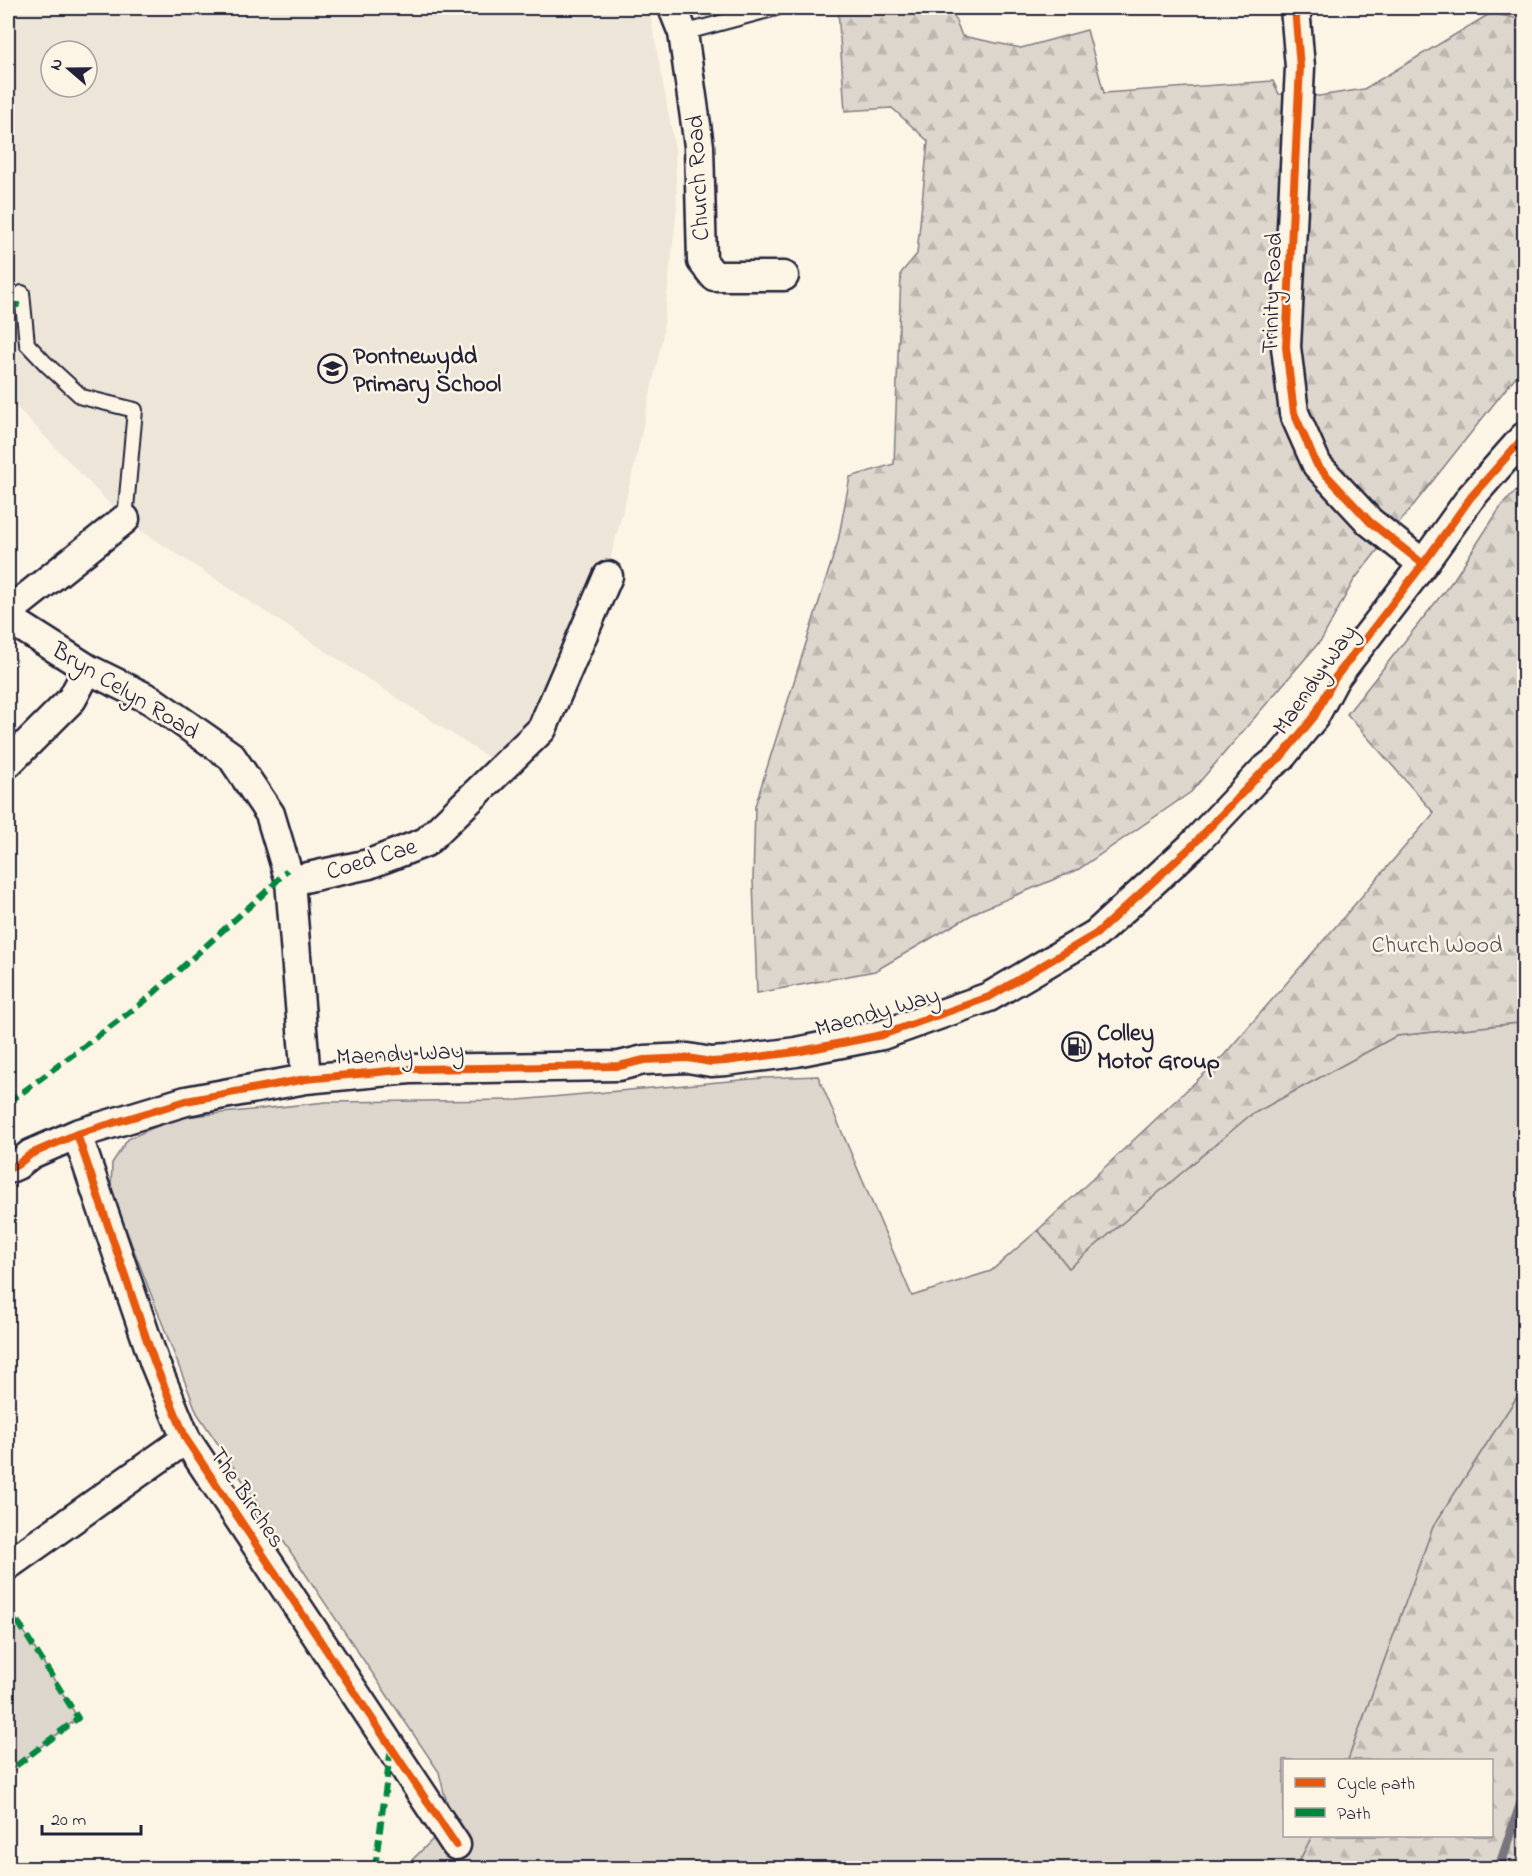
<svg xmlns="http://www.w3.org/2000/svg" width="1532" height="1876" font-family="'Indie Flower',sans-serif">
	<style>
		.built { fill: #ece5d8; fill-rule: evenodd }
		.grass { fill: #dcd6cc; stroke: #7f7c84; stroke-width: 1.5 }
		.forest { fill: url(#forest-firs); stroke: #7f7c84; stroke-width: 1.5 }
		.lines { fill: none; stroke-linecap: round; stroke-linejoin: round }
		.stream { stroke: #78757e; stroke-width: 10 }
		.lane-casing { stroke: #22223b; stroke-width: 18 }
		.street-casing { stroke: #22223b; stroke-width: 33 }
		.lane { stroke: #fcf5e5; stroke-width: 14 }
		.street { stroke: #fcf5e5; stroke-width: 28 }
		.quiet { stroke: #00873e; stroke-width: 6; stroke-dasharray: 12 6; stroke-linecap: butt }
		.cycleway-casing { stroke: #fcf5e5; stroke-width: 11 }
		.cycleway { stroke: #e8590c; stroke-width: 8 }
		.labels { text-anchor: middle; stroke-width: 5; stroke-linejoin: round; paint-order: stroke }
		.street-label { font-size: 24px; fill: #22223b; stroke: #fcf5e5 }
		.poi-label { font-size: 24px; font-weight: bold; fill: #22223b; stroke: #fcf5e5; text-anchor: start }
		.park-label { font-size: 24px; fill: #504f5f; stroke: #fcf5e5 }
	</style>
	<defs>
		<pattern id="forest-firs" width="22" height="20" patternUnits="userSpaceOnUse" patternTransform="scale(1.5)"><rect width="22" height="20" fill="#dcd6cc"/><path d="M5 1l3.5 6h-7zM16 11l3.5 6h-7z" fill="#bcb7b0"/></pattern>
	</defs>
	<rect width="100%" height="100%" fill="#fcf5e5"/>
	<filter id="ink" filterUnits="userSpaceOnUse"><feTurbulence type="fractalNoise" baseFrequency=".0167" numOctaves="2"/><feDisplacementMap in="SourceGraphic" scale="12" xChannelSelector="R" yChannelSelector="G"/><feConvolveMatrix kernelMatrix="1 2 1 2 8 2 1 2 1" color-interpolation-filters="sRGB"/></filter>
	<g filter="url(#ink)">
		<!-- built -->
		<path class="built" d="M 8,8 L 649,8 L 675,149 L 677,207 L 662,340 L 634,467 L 610,560 L 536,724 L 489,758 L 134,526 L 132,527 L 8,398 ZM 51,51 L 87,51 L 87,87 L 51,87 Z"/>
		<!-- grass -->
		<path class="grass" d="M 1518,1023 L 1524,1026 L 1524,1386 L 1433,1527 L 1348,1760 L 1284,1760 L 1284,1836 L 1312,1836 L 1296,1868 L 404,1868 L 453,1819 L 444,1793 L 439,1772 L 197,1413 L 111,1191 L 112,1163 L 128,1139 L 175,1118 L 326,1102 L 518,1100 L 763,1078 L 818,1076 L 912,1296 L 991,1271 L 1038,1230 L 1069,1268 L 1249,1116 L 1396,1036 Z
			M 8,1606 L 78,1718 L 8,1772 Z"/>
		<!-- forest -->
		<path class="forest" d="M 846,8 L 951,8 L 962,36 L 1021,48 L 1087,30 L 1104,93 L 1273,81 L 1279,94 L 1319,96 L 1364,89 L 1491,13 L 1524,20 L 1524,366 L 1354,580 L 1322,639 L 1191,792 L 1079,869 L 978,911 L 875,971 L 757,993 L 753,881 L 755,806 L 838,541 L 850,477 L 894,464 L 901,273 L 917,254 L 928,141 L 892,108 L 845,111 L 838,9 Z
			M 1524,483 L 1524,1026 L 1518,1023 L 1396,1036 L 1249,1116 L 1069,1268 L 1038,1230 L 1224,1055 L 1434,813 L 1347,714 L 1454,579 L 1502,505 Z
			M 1524,1386 L 1524,1868 L 1296,1868 L 1312,1836 L 1492,1836 L 1492,1760 L 1348,1760 L 1433,1527 Z"/>
		<g class="lines">
			<!-- stream -->
			<path class="stream" d="M 1499,1868 L 1524,1795"/>
			<defs>
				<path id="lane" d="M 683,33 L 776,8
					M 22,293 L 27,344 L 46,364 L 82,397 L 135,410 L 125,519"/>
				<path id="street" d="M 673,8 L 683,33 L 699,146 L 702,261 L 714,276 L 784,276
					M 1295,8 L 1300,67 L 1286,347 L 1294,413 L 1317,465 L 1370,522 L 1423,564
					M 8,612 L 125,519
					M 8,618 L 88,669 L 151,700 L 231,756 L 270,814 L 290,881 L 306,1079
					M 8,763 L 72,699 L 88,669
					M 290,881 L 369,864 L 426,842 L 542,729 L 608,576
					M 77,1134 L 155,1364 L 186,1439 L 456,1845
					M 8,1169 L 17,1165 L 31,1154 L 77,1134 L 186,1101 L 306,1079 L 410,1069 L 619,1066 L 644,1060 L 688,1058 L 711,1062 L 726,1061 L 796,1052 L 882,1035 L 989,997 L 1096,934 L 1191,847 L 1263,771 L 1281,757 L 1314,717 L 1335,678 L 1423,564 L 1471,497 L 1524,437
					M 8,1565 L 186,1439"/>
			</defs>
			<!-- lane casing -->
			<use href="#lane" class="lane-casing"/>
			<!-- street casing -->
			<use href="#street" class="street-casing"/>
			<!-- lane -->
			<use href="#lane" class="lane"/>
			<!-- street -->
			<use href="#street" class="street"/>
			<!-- quiet -->
			<path class="quiet" d="M 8,303 L 23,306
				M 8,1103 L 146,1000 L 272,886 L 287,870
				M 8,1606 L 78,1718 L 8,1772
				M 375,1868 L 391,1747"/>
			<defs>
				<path id="cycleway" d="M 1295,8 L 1300,67 L 1286,347 L 1294,413 L 1317,465 L 1370,522 L 1423,564
					M 77,1134 L 155,1364 L 186,1439 L 456,1845
					M 8,1169 L 17,1165 L 31,1154 L 77,1134 L 186,1101 L 306,1079 L 410,1069 L 619,1066 L 644,1060 L 688,1058 L 711,1062 L 726,1061 L 796,1052 L 882,1035 L 989,997 L 1096,934 L 1191,847 L 1263,771 L 1281,757 L 1314,717 L 1335,678 L 1423,564 L 1471,497 L 1524,437"/>
			</defs>
			<!-- cycleway casing -->
			<use href="#cycleway" class="cycleway-casing"/>
			<!-- cycleway -->
			<use href="#cycleway" class="cycleway"/>
		</g>
	</g>
	<!-- icons -->
	<defs>
		<symbol id="school-ring" viewBox="-11 -11 22 22"><circle r="9.5" fill="#fcf5e5" stroke="#22223b" stroke-width="1.5"/><path d="M0-5L7-2L0 1L-7-2ZM-4 1L0 2.5L4 1V4Q0 6-4 4Z" fill="#22223b"/></symbol>
		<symbol id="fuel-ring" viewBox="-11 -11 22 22"><circle r="9.5" fill="#fcf5e5" stroke="#22223b" stroke-width="1.5"/><path d="M-5.5-6h7V0h2V4h1.3V-2.5L3-4.5l.8-.8L6-3V5H2.5V1h-1V6h-7ZM-4.2-4.7v3.2H.2V-4.7Z" fill="#22223b"/></symbol>
	</defs>
	<g fill-rule="evenodd">
		<use href="#school-ring" x="316" y="352" width="33" height="33"/>
		<use href="#fuel-ring" x="1060" y="1030" width="33" height="33"/>
	</g>
	<g class="labels">
		<!-- street labels -->
		<g class="street-label">
			<text transform="translate(697 178) rotate(-93)" y="8">Church Road</text>
			<text transform="translate(1271 293) rotate(-88)" y="8">Trinity Road</text>
			<text transform="translate(1314 679) rotate(-55)" y="8">Maendy Way</text>
			<text transform="translate(126 690) rotate(31)" y="8">Bryn Celyn Road</text>
			<text transform="translate(371 858) rotate(-17)" y="8">Coed Cae</text>
			<text transform="translate(877 1011) rotate(-16)" y="8">Maendy Way</text>
			<text transform="translate(400 1053) rotate(-3)" y="8">Maendy Way</text>
			<text transform="translate(248 1497) rotate(56)" y="8">The Birches</text>
		</g>
		<!-- poi labels -->
		<g class="poi-label">
			<text x="353" y="363">Pontnewydd<tspan x="353" dy="28">Primary School</tspan></text>
			<text x="1097" y="1040">Colley<tspan x="1097" dy="28">Motor Group</tspan></text>
		</g>
		<!-- park labels -->
		<g class="park-label">
			<text x="1437" y="952">Church Wood</text>
		</g>
	</g>
	<!-- margin -->
	<rect width="1532" height="1876" fill="none" stroke="#fcf5e5" stroke-width="30"/>
	<rect x="15" y="15" width="1502" height="1846" fill="none" stroke="#22223b" stroke-width="2" filter="url(#ink)"/>
	<!-- legend -->
	<rect x="1283" y="1759" width="210" height="78" fill="#fcf5e5" stroke="#a5a1a1" stroke-width="1.5"/>
	<rect x="1295" y="1778" width="30" height="9" fill="#e8590c" stroke="#a5a1a1" stroke-width="1.5"/>
	<text x="1337" y="1789" font-size="18" fill="#22223b">Cycle path</text>
	<rect x="1295" y="1808" width="30" height="9" fill="#00873e" stroke="#a5a1a1" stroke-width="1.5"/>
	<text x="1337" y="1819" font-size="18" fill="#22223b">Path</text>
	<!-- north arrow -->
	<g transform="translate(69 69) rotate(290)"><circle r="28" fill="#fcf5e5" stroke="#a5a1a1" stroke-width="1.5"/>
	<path d="M0-4.5L10 22L0 15L-10 22Z" fill="#22223b"/>
	<text y="-9" font-size="16" font-weight="bold" text-anchor="middle" fill="#22223b">N</text>
	</g>
	<!-- scale -->
	<path d="M42 1825v9h99v-9" fill="none" stroke="#22223b" stroke-width="3"/>
	<text x="51" y="1825" font-size="18" fill="#22223b" stroke="#fcf5e5" stroke-width="4.5" paint-order="stroke">20 m</text>
</svg>
